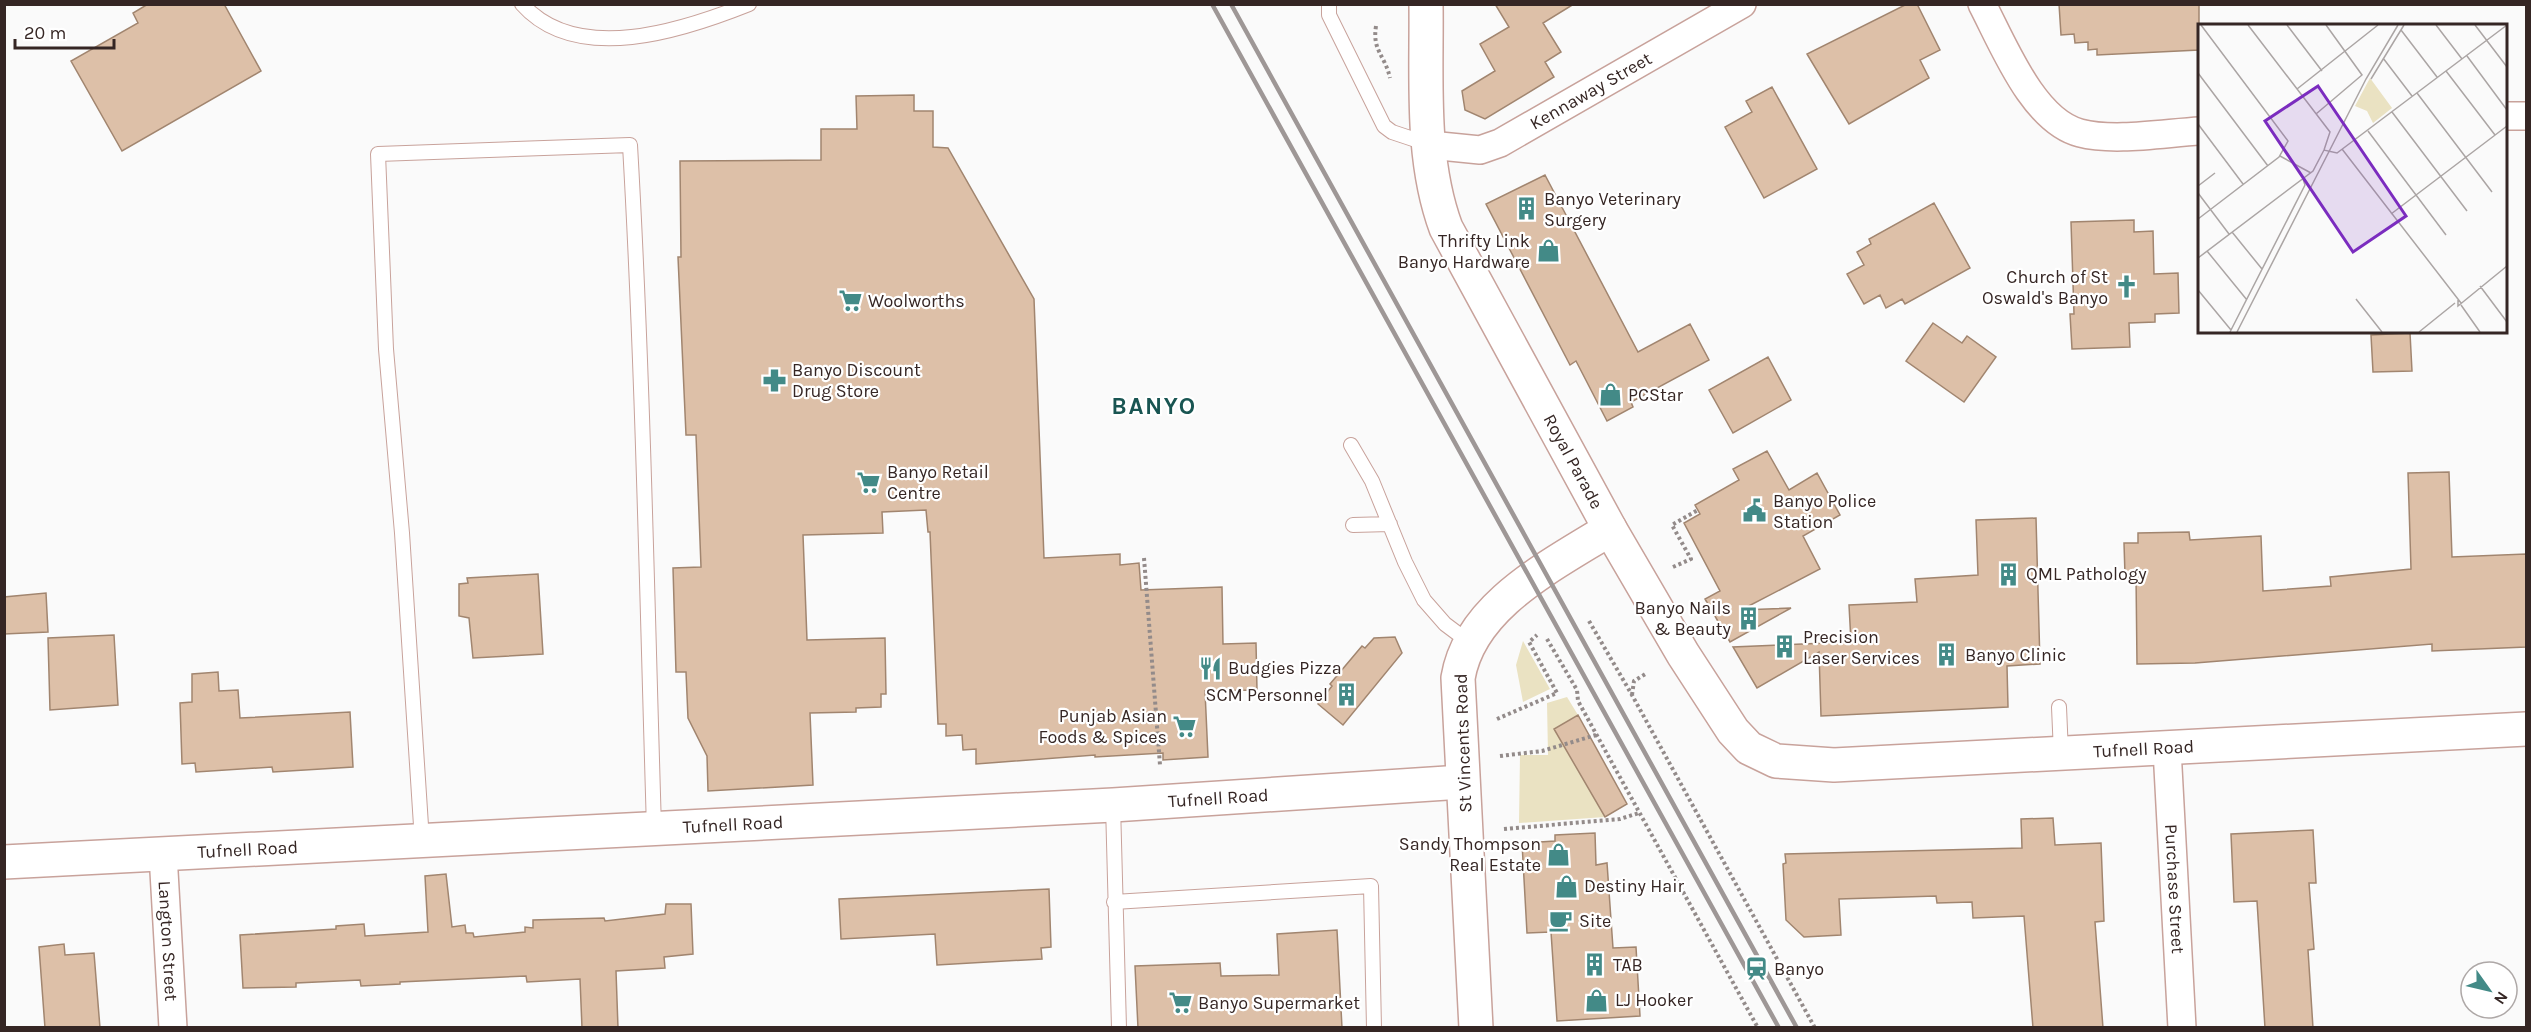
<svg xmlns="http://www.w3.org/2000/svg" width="2531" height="1032" font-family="Karla,sans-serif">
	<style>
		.green { fill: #eae2c2 }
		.building { fill: #ddc0a8; stroke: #a1856f; stroke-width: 1.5 }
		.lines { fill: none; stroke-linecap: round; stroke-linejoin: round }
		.lane-casing { stroke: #c8a29b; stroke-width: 16 }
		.street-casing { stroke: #c8a29b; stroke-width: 30 }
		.secondary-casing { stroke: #c8a29b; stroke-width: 36 }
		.path { stroke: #938b8a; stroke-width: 4; stroke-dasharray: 3 3; stroke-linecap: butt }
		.lane { stroke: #fff; stroke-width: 14 }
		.street { stroke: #fff; stroke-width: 27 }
		.secondary { stroke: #fff; stroke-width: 33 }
		.rail { stroke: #9e9796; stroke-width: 4.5 }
		.labels { text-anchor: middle; stroke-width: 4.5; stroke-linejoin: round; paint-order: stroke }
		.street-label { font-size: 18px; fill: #352624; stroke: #fff }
		.poi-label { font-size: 18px; fill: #352624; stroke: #fff; text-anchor: start }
		.district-label { font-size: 24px; font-weight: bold; letter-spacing: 1.5px; fill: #195552; stroke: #fff }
		.inset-road { fill: none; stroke: #aba5a4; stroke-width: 1.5 }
		.view { fill: #7b2cbf; fill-opacity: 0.15; stroke: #7b2cbf; stroke-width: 3 }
		.inset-edge { fill: none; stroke: #352624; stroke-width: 3 }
	</style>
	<rect width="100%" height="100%" fill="#fafafa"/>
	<!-- green -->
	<path class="green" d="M 1523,641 L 1550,689 L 1523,702 L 1516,665 Z
		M 1567,697 L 1578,715 L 1554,729 L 1605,817 L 1519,823 L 1520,755 L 1548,755 L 1547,703 Z"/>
	<!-- building -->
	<path class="building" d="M 148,4 L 224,4 L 261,71 L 122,151 L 71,61 L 138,23 L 133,13 Z
		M 1495,4 L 1574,4 L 1543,23 L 1561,52 L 1545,62 L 1554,77 L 1485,119 L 1465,110 L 1462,91 L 1495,71 L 1480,44 L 1509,27 Z
		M 1907,4 L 1917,4 L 1940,50 L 1920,60 L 1929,78 L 1849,124 L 1807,54 Z
		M 2059,4 L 2199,4 L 2199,50 L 2097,55 L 2097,49 L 2088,50 L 2088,42 L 2075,43 L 2074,34 L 2061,35 Z
		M 1772,87 L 1817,169 L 1764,198 L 1725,127 L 1752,112 L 1746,101 Z
		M 914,95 L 914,111 L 933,111 L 933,147 L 948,148 L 1034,299 L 1044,558 L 1120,554 L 1120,565 L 1139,563 L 1141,590 L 1222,587 L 1223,644 L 1256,643 L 1257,690 L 1205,691 L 1208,757 L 1163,760 L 1163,753 L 1095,757 L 1095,755 L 976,764 L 976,749 L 963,750 L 962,735 L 946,736 L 946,724 L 938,724 L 930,532 L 928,532 L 926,510 L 882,512 L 883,533 L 803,535 L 807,640 L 885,638 L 886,694 L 881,694 L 881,707 L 856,708 L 856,712 L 810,713 L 813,785 L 708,791 L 707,756 L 688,718 L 686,672 L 676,672 L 673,568 L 701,567 L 696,435 L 686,435 L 678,257 L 681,257 L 680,161 L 821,160 L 821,129 L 857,129 L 856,96 Z
		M 1545,175 L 1638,352 L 1690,324 L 1709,360 L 1631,402 L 1633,407 L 1607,421 L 1576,361 L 1570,365 L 1486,204 Z
		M 1934,203 L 1970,268 L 1905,304 L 1902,299 L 1886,308 L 1880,295 L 1864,304 L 1847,274 L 1864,265 L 1857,252 L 1871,244 L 1869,239 Z
		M 2134,220 L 2134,232 L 2153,231 L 2154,274 L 2178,273 L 2179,313 L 2155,314 L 2155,322 L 2129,323 L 2130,347 L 2072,349 L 2070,314 L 2074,314 L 2071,222 Z
		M 1933,323 L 1962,343 L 1967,336 L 1996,357 L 1964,402 L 1906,361 Z
		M 2410,333 L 2412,371 L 2373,372 L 2371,335 Z
		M 1768,357 L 1791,400 L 1733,433 L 1709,390 Z
		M 1767,451 L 1789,490 L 1817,473 L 1840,515 L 1803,536 L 1820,569 L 1741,610 L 1791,608 L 1730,642 L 1705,599 L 1720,591 L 1684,523 L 1700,514 L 1695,505 L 1739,480 L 1733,469 Z
		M 2449,472 L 2452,557 L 2526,554 L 2526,647 L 2432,651 L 2432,644 L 2195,663 L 2137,664 L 2136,575 L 2125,575 L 2124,543 L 2138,543 L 2138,533 L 2189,532 L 2190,540 L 2261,536 L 2263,591 L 2331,586 L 2330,577 L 2411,569 L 2408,473 Z
		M 2036,518 L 2040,664 L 2007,666 L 2008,707 L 1821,716 L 1819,652 L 1757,688 L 1733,647 L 1851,642 L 1849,605 L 1917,602 L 1915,579 L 1978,575 L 1976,520 Z
		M 538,574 L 543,654 L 473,658 L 469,618 L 459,616 L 459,584 L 468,583 L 467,578 Z
		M 46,593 L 48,632 L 4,634 L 4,597 Z
		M 114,635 L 118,705 L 50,710 L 48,638 Z
		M 1395,637 L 1402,653 L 1343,725 L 1318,704 L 1332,686 L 1330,684 L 1362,646 L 1365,648 L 1374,638 Z
		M 218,672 L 219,691 L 238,690 L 240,718 L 350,712 L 353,767 L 273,772 L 272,767 L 196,772 L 195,763 L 182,764 L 180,703 L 192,702 L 192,674 Z
		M 1578,715 L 1627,804 L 1605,817 L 1554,729 Z
		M 2053,818 L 2055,845 L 2101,843 L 2104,921 L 2095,922 L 2103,1028 L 2033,1028 L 2024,916 L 1973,918 L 1972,902 L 1937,903 L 1936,896 L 1839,899 L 1841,935 L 1804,937 L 1786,920 L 1783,864 L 1786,863 L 1785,854 L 2022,848 L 2021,819 Z
		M 2313,830 L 2316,883 L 2309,883 L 2314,949 L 2308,950 L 2313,1028 L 2265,1028 L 2257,901 L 2234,902 L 2231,834 Z
		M 1595,833 L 1596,865 L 1607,863 L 1613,948 L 1636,947 L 1640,1016 L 1557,1021 L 1551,932 L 1527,933 L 1522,843 L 1555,841 L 1555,835 Z
		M 446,874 L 452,927 L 465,925 L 466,933 L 473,933 L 474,937 L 525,932 L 525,927 L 533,928 L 533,920 L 604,918 L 605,921 L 665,914 L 666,904 L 691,904 L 693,954 L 664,957 L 665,968 L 616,971 L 618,1028 L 582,1028 L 580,979 L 527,982 L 526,976 L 400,982 L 400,984 L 361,986 L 360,980 L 296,983 L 296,987 L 243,988 L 240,935 L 336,929 L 336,926 L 364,924 L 365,936 L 428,932 L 425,876 Z
		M 1049,889 L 1051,947 L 1041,948 L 1042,959 L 937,965 L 935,934 L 841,939 L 839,899 Z
		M 1337,930 L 1342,1028 L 1138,1028 L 1135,966 L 1220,963 L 1221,976 L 1279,975 L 1277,934 Z
		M 64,944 L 65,955 L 94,953 L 100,1028 L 45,1028 L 39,947 Z"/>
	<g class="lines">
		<defs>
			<path id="lane" d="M 522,4 C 577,66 684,30 749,4
				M 1329,4 L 1329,15 L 1384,126 L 1392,132 L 1428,144
				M 1351,445 L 1372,481 L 1405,562 L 1424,600 L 1445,624 L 1469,642
				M 1353,525 L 1390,524
				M 2059,707 L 2061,753
				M 1113,805 L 1119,1028
				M 422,841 L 402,533 L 386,349 L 378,154 L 630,145 C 643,372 647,600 654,828
				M 1114,902 L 1371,886 L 1374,1028"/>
			<g id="street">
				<path d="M 1982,4 C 2003,44 2033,121 2080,133 C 2114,142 2164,133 2200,131"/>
				<path d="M 2506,116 L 2526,116"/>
				<path id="s1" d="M 1430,145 L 1480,150 L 1500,143 L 1742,4"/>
				<path id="s2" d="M 2167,749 L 2182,1028"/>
				<path id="s3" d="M 163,854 L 173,1028"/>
			</g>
			<g id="secondary">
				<path id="s4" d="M 1426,4 C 1427,78 1420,158 1446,228 L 1610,529 L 1683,654 L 1733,731 L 1749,748 L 1776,761 L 1834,765 L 2526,729"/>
				<path id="s5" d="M 4,862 L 1113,805 L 1462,782"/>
				<path d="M 1476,1028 L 1458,678 C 1470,605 1553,565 1610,529"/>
			</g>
		</defs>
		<!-- lane casing -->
		<use href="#lane" class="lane-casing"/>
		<!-- street casing -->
		<use href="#street" class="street-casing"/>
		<!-- secondary casing -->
		<use href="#secondary" class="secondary-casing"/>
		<!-- path -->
		<path class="path" d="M 1376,26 C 1372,51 1385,55 1390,78
			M 1144,558 L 1160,765
			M 1673,567 L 1691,559 L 1672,525 L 1698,510
			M 1589,621 L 1632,695 L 1815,1028
			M 1547,639 L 1577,690 L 1578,701 L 1758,1028
			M 1632,695 L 1634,681 L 1647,673
			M 1497,719 L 1557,693 L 1529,642 L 1537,635
			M 1500,756 L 1542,751 L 1596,735
			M 1504,829 L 1620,819 L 1639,813"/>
		<!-- lane -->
		<use href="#lane" class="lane"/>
		<!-- street -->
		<use href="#street" class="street"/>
		<!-- secondary -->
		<use href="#secondary" class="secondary"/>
		<!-- rail -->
		<path class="rail" d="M 1212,4 L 1779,1028
			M 1231,4 L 1797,1028"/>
	</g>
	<!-- icons -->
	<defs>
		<symbol id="building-bare" viewBox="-9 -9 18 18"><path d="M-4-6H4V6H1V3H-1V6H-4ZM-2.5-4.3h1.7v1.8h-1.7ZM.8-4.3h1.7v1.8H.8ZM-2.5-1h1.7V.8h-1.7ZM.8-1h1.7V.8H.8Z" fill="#438a87" stroke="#fff" stroke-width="2.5" paint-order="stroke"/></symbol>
		<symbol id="shop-bare" viewBox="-9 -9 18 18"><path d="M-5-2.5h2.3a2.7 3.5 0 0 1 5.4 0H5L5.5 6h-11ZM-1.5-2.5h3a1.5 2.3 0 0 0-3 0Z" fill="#438a87" stroke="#fff" stroke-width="2.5" paint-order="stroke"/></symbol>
		<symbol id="church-bare" viewBox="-9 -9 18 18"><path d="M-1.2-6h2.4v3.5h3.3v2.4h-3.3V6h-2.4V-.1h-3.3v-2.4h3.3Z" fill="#438a87" stroke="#fff" stroke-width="2.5" paint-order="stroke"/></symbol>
		<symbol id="supermarket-bare" viewBox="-9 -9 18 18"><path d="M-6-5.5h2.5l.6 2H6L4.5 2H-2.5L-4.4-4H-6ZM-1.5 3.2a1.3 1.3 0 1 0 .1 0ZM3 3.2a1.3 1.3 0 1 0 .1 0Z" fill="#438a87" stroke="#fff" stroke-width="2.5" paint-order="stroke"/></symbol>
		<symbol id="pharmacy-bare" viewBox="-9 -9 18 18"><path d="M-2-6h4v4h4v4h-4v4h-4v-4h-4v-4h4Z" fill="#438a87" stroke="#fff" stroke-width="2.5" paint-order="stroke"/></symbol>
		<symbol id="civic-bare" viewBox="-9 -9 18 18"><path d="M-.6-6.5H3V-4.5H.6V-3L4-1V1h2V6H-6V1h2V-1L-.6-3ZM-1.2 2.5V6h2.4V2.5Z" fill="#438a87" stroke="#fff" stroke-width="2.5" paint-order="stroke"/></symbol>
		<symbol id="restaurant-bare" viewBox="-9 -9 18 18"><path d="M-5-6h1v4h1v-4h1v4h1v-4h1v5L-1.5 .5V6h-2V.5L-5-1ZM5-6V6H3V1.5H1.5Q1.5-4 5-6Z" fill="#438a87" stroke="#fff" stroke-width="2.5" paint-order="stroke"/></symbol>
		<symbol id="cafe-bare" viewBox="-9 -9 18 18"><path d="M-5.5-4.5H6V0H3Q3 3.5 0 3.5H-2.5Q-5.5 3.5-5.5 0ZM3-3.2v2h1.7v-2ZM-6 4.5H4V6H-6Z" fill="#438a87" stroke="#fff" stroke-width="2.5" paint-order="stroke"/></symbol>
		<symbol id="station-bare" viewBox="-9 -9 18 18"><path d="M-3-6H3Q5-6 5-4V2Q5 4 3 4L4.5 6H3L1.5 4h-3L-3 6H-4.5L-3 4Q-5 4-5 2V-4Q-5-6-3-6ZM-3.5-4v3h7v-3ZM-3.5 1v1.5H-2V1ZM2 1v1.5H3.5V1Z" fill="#438a87" stroke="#fff" stroke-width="2.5" paint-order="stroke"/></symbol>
	</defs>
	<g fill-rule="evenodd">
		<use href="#building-bare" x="1510" y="192" width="33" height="33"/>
		<use href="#shop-bare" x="1532" y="234" width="33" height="33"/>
		<use href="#church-bare" x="2110" y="270" width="33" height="33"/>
		<use href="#supermarket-bare" x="834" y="284" width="33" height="33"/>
		<use href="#pharmacy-bare" x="758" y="364" width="33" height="33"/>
		<use href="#shop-bare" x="1594" y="378" width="33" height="33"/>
		<use href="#supermarket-bare" x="852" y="466" width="33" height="33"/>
		<use href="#civic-bare" x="1738" y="494" width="33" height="33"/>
		<use href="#building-bare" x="1992" y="558" width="33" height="33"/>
		<use href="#building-bare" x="1732" y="602" width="33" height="33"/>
		<use href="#building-bare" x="1768" y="630" width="33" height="33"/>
		<use href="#building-bare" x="1930" y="638" width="33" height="33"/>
		<use href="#restaurant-bare" x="1194" y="652" width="33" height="33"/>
		<use href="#building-bare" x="1330" y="678" width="33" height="33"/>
		<use href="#supermarket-bare" x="1168" y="710" width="33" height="33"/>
		<use href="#shop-bare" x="1542" y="838" width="33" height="33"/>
		<use href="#shop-bare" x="1550" y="870" width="33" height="33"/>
		<use href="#cafe-bare" x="1544" y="904" width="33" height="33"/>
		<use href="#building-bare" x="1578" y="948" width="33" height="33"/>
		<use href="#station-bare" x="1740" y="952" width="33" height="33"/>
		<use href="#shop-bare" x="1580" y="984" width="33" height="33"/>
		<use href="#supermarket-bare" x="1164" y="986" width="33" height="33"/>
	</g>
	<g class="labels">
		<!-- street labels -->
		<g class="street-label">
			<text dy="6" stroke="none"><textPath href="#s1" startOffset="176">Kennaway Street</textPath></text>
			<text dy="6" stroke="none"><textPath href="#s4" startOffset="492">Royal Parade</textPath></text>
			<text transform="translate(1463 743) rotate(-92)" y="6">St Vincents Road</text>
			<text dy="6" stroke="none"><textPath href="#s4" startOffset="1227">Tufnell Road</textPath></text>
			<text dy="6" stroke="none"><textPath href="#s5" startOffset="1216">Tufnell Road</textPath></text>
			<text dy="6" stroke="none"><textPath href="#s5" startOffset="730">Tufnell Road</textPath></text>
			<text dy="6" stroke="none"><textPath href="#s5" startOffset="244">Tufnell Road</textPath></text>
			<text dy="6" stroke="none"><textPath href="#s2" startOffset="140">Purchase Street</textPath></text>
			<text dy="6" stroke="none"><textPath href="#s3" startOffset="87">Langton Street</textPath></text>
		</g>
		<!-- poi labels -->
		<g class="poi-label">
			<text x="1544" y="205">Banyo Veterinary<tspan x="1544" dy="21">Surgery</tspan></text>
			<text x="1530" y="247" text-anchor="end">Thrifty Link<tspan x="1530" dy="21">Banyo Hardware</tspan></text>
			<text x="2108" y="283" text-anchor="end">Church of St<tspan x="2108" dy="21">Oswald's Banyo</tspan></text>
			<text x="868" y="307">Woolworths</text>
			<text x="792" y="376">Banyo Discount<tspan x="792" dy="21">Drug Store</tspan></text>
			<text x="1628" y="401">PCStar</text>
			<text x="887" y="478">Banyo Retail<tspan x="887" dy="21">Centre</tspan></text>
			<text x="1773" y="507">Banyo Police<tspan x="1773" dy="21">Station</tspan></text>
			<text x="2026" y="580">QML Pathology</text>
			<text x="1731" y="614" text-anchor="end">Banyo Nails<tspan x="1731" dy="21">&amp; Beauty</tspan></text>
			<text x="1803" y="643">Precision<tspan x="1803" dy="21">Laser Services</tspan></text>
			<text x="1965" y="661">Banyo Clinic</text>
			<text x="1228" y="674">Budgies Pizza</text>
			<text x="1328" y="701" text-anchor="end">SCM Personnel</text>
			<text x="1167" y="722" text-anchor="end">Punjab Asian<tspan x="1167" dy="21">Foods &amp; Spices</tspan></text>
			<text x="1541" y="850" text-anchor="end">Sandy Thompson<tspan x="1541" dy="21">Real Estate</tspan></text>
			<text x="1584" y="892">Destiny Hair</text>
			<text x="1579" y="927">Site</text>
			<text x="1613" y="971">TAB</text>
			<text x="1774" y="975">Banyo</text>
			<text x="1615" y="1006">LJ Hooker</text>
			<text x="1198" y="1009">Banyo Supermarket</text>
		</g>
		<!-- district labels -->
		<g class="district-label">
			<text x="1154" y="414">BANYO</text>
		</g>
	</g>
	<!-- overview -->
	<g transform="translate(2198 24)">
		<rect width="309" height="309" fill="#fafafa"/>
		<path d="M 172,54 L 194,84 L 175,99 L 169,87 L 157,82 Z" fill="#eae2c2"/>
		<path class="inset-road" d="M 50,1 L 132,108 L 126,126M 89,1 L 124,47M 238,1 L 264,35M 277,1 L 309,43M 203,6 L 239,53M 269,32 L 309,86M 185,34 L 214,72M 248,47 L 297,111M 0,49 L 70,142M 173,55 L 206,1M 99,65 L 180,1M 219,69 L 294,168M 194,88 L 269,187M 118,90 L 164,51 L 128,1M 0,100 L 45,160M 170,107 L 248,211M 144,125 L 263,279M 82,132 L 113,149M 0,162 L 17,149M 0,169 L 31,210M 193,190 L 309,102M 0,195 L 81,133 L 90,117 L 3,1M 34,208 L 64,245M 9,227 L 49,276M 0,234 L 115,147 L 126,126 L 139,129 L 309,1M 282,262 L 309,298M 0,266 L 33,306M 158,275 L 184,308M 260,276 L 260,282 L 309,242M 263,281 L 282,308M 32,308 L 107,161 L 105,155M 39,308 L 168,55 L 200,1M 221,308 L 257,279"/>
		<path class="view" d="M 120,62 L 208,192 L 155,228 L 67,97 Z"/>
		<rect width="309" height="309" class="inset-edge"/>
	</g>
	<!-- border -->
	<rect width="2531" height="1032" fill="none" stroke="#352624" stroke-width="12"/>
	<!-- north arrow -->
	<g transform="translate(2489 990) rotate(124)"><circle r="28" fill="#ffffff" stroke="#aea8a7" stroke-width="1.5"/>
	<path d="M0-4.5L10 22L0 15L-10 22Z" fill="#438a87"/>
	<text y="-9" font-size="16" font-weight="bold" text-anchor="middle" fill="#352624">N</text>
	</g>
	<!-- scale -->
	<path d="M15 39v9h99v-9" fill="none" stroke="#352624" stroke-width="3"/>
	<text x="24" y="39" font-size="18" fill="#352624" stroke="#ffffff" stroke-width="4.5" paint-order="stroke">20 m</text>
</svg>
